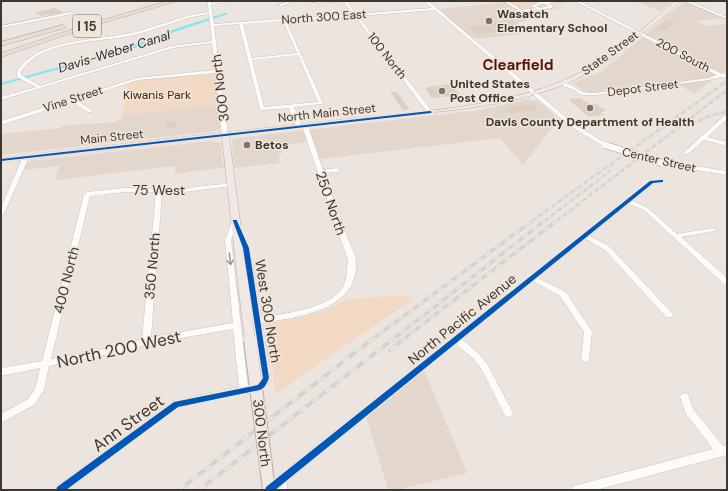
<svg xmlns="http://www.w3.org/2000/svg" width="728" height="491" font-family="'DM Sans',sans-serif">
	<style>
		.built { fill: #e3d6cc }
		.green { fill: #f2d9c3 }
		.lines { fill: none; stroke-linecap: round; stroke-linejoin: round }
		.canal { fill: #7fe4f5; fill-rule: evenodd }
		.building { fill: #decfc1 }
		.minor-casing { stroke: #c9c3bf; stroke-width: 1 }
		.major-casing { stroke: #bbaaa4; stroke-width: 1 }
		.highway-casing { stroke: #bbaaa4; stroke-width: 1 }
		.minor { fill: #fcfbfa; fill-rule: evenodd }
		.major { fill: #f0e8e5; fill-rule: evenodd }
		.highway { fill: #e9dbd6; fill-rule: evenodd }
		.rail-far2-casing { stroke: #d4d2d0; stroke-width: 2.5 }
		.rail-far1-casing { stroke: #d4d2d0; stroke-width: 3.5 }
		.rail-casing { stroke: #d4d2d0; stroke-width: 4 }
		.rail-far2 { stroke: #f1e5da; stroke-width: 1.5; stroke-dasharray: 4; stroke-linecap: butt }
		.rail-far1 { stroke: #f1e5da; stroke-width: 2; stroke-dasharray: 6; stroke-linecap: butt }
		.rail { stroke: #f1e5da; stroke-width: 2.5; stroke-dasharray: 8; stroke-linecap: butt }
		.minor-bridge-casing { stroke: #c9c3bf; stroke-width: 8; stroke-linecap: butt }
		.major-bridge-far1-casing { stroke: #bbaaa4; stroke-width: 11; stroke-linecap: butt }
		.major-bridge-casing { stroke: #bbaaa4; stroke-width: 14; stroke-linecap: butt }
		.minor-bridge { stroke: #fcfbfa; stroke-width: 6 }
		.major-bridge-far1 { stroke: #f0e8e5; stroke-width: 10 }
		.major-bridge { stroke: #f0e8e5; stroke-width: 12 }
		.cycleway-casing { stroke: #f1e5da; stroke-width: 3 }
		.cycleway { fill: #0057b8; fill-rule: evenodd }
		.oneway { stroke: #9c9996 }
		.poi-dot { fill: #79746f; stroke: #f1e5da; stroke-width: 1.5 }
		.labels { text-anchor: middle; stroke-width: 3; stroke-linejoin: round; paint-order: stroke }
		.far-poi-label { font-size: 12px; font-weight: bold; fill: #3b3732; stroke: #f1e5da; text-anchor: start }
		.far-street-label { font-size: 12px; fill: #3b3732; stroke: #f1e5da }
		.far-park-label { font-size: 12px; fill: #432604; stroke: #f1e5da }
		.shield { fill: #f1e5da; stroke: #726b64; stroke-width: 1 }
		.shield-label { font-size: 13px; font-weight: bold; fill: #3b3732 }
		.far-water-label { font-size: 13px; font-style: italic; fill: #152d32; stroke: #f1e5da }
		.street-label { font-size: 14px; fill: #3b3732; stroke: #f1e5da }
		.far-district-label { font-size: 15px; font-weight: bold; fill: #57130e; stroke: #f1e5da }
		.near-street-label { font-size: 17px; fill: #3b3732; stroke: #f1e5da }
	</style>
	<rect width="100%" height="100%" fill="#ece5df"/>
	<!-- built -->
	<path class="built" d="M 634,1 L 672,1 L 660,11 Z
		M 685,1 L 726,18 L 696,21 L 705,26 L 727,24 L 727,69 L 694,94 L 675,82 L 586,93 L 573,83 L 601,72 Z
		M 502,3 L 528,21 L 517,22 L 532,33 L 472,39 L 439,9 Z
		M 526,99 L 538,101 L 559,119 L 523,165 L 500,138 L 320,159 L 313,141 L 280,146 L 282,154 L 278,155 L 280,163 L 234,168 L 232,140 L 236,138 L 481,110 Z
		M 218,105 L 220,128 L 217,131 L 1,155 L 1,134 L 61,128 L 62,126 L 115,122 L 121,119 L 122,115 Z
		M 212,141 L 221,143 L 222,162 L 227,167 L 175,174 L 175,166 L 55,180 L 59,166 L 23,170 L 26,163 L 30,161 Z
		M 424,370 L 467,473 L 397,490 L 388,490 L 366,416 Z"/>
	<!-- green -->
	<path class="green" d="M 489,1 L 548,1 L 561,9 L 516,12 L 502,3 L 493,4 Z
		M 215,74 L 218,105 L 122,115 L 128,83 L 143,79 Z
		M 410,295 L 412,300 L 276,393 L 266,324 L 304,317 L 328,309 L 348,299 Z"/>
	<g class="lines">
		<!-- canal -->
		<path class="canal" d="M 225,13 L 228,14 L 171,33 L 129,50 L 1,85 L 1,83 L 127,48 L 169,31 Z"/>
	</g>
	<!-- building -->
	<path class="building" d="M 54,8 L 63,12 L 42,16 L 34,13 Z
		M 511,20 L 520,26 L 509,27 L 513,29 L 510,30 L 481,34 L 475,33 L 469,27 Z
		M 667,20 L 675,22 L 665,31 L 656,29 Z
		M 450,84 L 460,95 L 432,98 L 425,89 L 428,88 L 427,87 Z
		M 390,92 L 397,92 L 409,109 L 403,110 Z
		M 580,98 L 591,105 L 597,104 L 606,111 L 600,112 L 604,115 L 589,117 L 570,101 L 571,101 L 570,99 Z
		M 532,104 L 538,110 L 510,113 L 505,108 Z
		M 177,121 L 176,128 L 166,129 L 167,122 Z"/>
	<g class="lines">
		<defs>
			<path id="minor" d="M 207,1 L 211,1 L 211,3 L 227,1 L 211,5 L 214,24 L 353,14 L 343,1 L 347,1 L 356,14 L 432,8 L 424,1 L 428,1 L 574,124 L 608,145 L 605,147 L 603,146 L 570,126 L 435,10 L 358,16 L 432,111 L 432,113 L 428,113 L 355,16 L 286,21 L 323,103 L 321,104 L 294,107 L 302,126 L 301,127 L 299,128 L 296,126 L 289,108 L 262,110 L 260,109 L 239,24 L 214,26 L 228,135 L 227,136 L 223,136 L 222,135 L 215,73 L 138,80 L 76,100 L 92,110 L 92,112 L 88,112 L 72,102 L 1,125 L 1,121 L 137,78 L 215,70 L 212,43 L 173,48 L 1,100 L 1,97 L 36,87 L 17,77 L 17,71 C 20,67 23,63 27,60 C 53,38 103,40 135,32 C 160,26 183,15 209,12 ZM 209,14 L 212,41 L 172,46 L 40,86 L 21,75 L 21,71 C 24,68 26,65 29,62 C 53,40 107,42 138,34 C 162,28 184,17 209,14 ZM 283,21 L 297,53 L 252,58 L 243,24 ZM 298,55 L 318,102 L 264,107 L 252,60 Z
				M 289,1 L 294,1 L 281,6 L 278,5 Z
				M 306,1 L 343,1 L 319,3 Z
				M 503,1 L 507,1 L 522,10 L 536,8 L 532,6 L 539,2 L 571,1 L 549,3 L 553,6 L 552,8 L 521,12 ZM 540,4 L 545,4 L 549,6 L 540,8 L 536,6 Z
				M 575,1 L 579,1 L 722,74 L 727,73 L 727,75 L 725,76 L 726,77 L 724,78 L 721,77 L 709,80 L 596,95 L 581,95 L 574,90 L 559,84 L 559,82 C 568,82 575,88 583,92 C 587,93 592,93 596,93 L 709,78 L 717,75 Z
				M 684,1 L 689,1 L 727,17 L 727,19 Z
				M 71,12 L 72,14 L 1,28 L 1,26 Z
				M 724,116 L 727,116 L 727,119 L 707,137 L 727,142 L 727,146 L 704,140 L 688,154 L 684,154 L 684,152 Z
				M 305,124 L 308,126 L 323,170 L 337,168 L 340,170 L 337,172 L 325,173 C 332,195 340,216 347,237 C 350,244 355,253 356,260 C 360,311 298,317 262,323 L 271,378 L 267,386 L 263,390 L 178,407 L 69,490 L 55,490 L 56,486 L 173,401 L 239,387 L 233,329 L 147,344 L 130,350 L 49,366 L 44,390 L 34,405 L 1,423 L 1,414 L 28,399 L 35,389 L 40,368 L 1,376 L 1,368 L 42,361 L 84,194 L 87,192 L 124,188 L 176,189 L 233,183 L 234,184 L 231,186 L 176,193 L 162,193 L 151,337 L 233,323 L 225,240 L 232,222 L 233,221 L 237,221 L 238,222 L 231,240 L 248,386 L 257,384 L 261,378 L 242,248 L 237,233 L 238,232 L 242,232 L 250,248 L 261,317 C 283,314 330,309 343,287 C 347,278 347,269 348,260 L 302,126 ZM 124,192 L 156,192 L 142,339 L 129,344 L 51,359 L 90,196 Z
				M 26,155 L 29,157 L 4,214 L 1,216 L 1,207 L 23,157 Z
				M 662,161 L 727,171 L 727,175 L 660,164 L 660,162 Z
				M 661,179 L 663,180 L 664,181 L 663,182 L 654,184 L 633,201 L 648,208 L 677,234 L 713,228 L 715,229 L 716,230 L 715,231 L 681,237 L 727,278 L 727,285 L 724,284 L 644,210 L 629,204 L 590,236 L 609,246 L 672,313 L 673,315 L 672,317 L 666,317 L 605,250 L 586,239 L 538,278 L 566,292 L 591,330 L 592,332 L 589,359 L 588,361 L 585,362 L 582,361 L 581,359 L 584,332 L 560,296 L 533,281 L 462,339 L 479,354 L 488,365 L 513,413 L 511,416 L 508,417 L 505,416 L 482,370 L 473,358 L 456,344 L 287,482 L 287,490 L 264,490 L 265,486 L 277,476 L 650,181 Z
				M 685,393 L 688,394 L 693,409 L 723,446 L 727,445 L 727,455 L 596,490 L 572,490 L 573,486 L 577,485 L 713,449 L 686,414 L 680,397 L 682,394 Z"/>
			<path id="major" d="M 675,1 L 680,1 C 669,13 656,23 643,33 C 627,46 610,60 592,71 C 552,94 505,103 461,109 L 229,136 L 248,283 L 246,285 L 240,285 L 238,283 L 222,137 L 1,162 L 1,158 C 114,145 227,132 340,120 C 415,111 500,109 569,78 C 609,60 643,29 675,1 Z"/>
			<path id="highway" d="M 168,1 L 177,1 L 89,27 L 1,57 L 1,53 L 85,25 Z
				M 63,25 L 66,27 L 65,28 L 1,46 L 1,42 Z"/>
		</defs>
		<!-- minor casing -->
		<use href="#minor" class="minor-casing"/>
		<!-- major casing -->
		<use href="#major" class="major-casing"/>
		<!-- highway casing -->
		<use href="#highway" class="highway-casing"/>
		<!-- minor -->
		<use href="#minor" class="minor"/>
		<!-- major -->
		<use href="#major" class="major"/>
		<!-- highway -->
		<use href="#highway" class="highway"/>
		<defs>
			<path id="rail-far2" d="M 688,127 L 704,118 L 727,111
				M 529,223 L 727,81
				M 542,223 L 610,171
				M 554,223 L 727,90"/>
			<path id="rail-far1" d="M 370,341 L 531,222
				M 391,341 L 543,222
				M 401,341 L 555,222"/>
			<path id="rail" d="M 390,350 L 402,340
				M 179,490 L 371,340
				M 199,490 L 392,340"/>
		</defs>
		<!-- rail-far2 casing -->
		<use href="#rail-far2" class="rail-far2-casing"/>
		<!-- rail-far1 casing -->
		<use href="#rail-far1" class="rail-far1-casing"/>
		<!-- rail casing -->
		<use href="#rail" class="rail-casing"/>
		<!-- rail-far2 -->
		<use href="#rail-far2" class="rail-far2"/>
		<!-- rail-far1 -->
		<use href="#rail-far1" class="rail-far1"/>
		<!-- rail -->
		<use href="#rail" class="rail"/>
		<defs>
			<path id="minor-bridge" d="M 605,145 L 662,163"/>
			<path id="major-bridge-far1" d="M 243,283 L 250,341"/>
			<path id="major-bridge" d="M 250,340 L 269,490"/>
		</defs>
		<!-- minor-bridge casing -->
		<use href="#minor-bridge" class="minor-bridge-casing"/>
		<!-- major-bridge-far1 casing -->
		<use href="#major-bridge-far1" class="major-bridge-far1-casing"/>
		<!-- major-bridge casing -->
		<use href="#major-bridge" class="major-bridge-casing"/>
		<!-- minor-bridge -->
		<use href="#minor-bridge" class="minor-bridge"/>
		<!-- major-bridge-far1 -->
		<use href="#major-bridge-far1" class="major-bridge-far1"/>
		<!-- major-bridge -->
		<use href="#major-bridge" class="major-bridge"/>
		<defs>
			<path id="cycleway" d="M 430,111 L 432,112 L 431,113 L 1,161 L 1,159 Z
				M 661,180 L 663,180 L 663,182 L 653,183 L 275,490 L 265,490 L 266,487 L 650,181 Z
				M 233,220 L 237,220 L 237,221 L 249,248 L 269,378 C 267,383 265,388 260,390 L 178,407 L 66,490 L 56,490 L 57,487 L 174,402 L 258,385 L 261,381 L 263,378 L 243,248 L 233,221 Z"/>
		</defs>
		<!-- cycleway casing -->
		<use href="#cycleway" class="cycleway-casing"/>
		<!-- cycleway -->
		<use href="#cycleway" class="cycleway"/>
	</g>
	<!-- one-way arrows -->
	<defs><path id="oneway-shaft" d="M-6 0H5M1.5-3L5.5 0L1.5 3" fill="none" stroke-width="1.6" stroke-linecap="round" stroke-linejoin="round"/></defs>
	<use class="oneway" href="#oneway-shaft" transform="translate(230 259) rotate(84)"/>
	<!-- markers -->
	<g class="poi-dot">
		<circle cx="489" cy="21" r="4"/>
		<circle cx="442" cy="91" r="4"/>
		<circle cx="590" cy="108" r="4"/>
		<circle cx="247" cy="145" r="4"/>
	</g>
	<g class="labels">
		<!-- far-poi labels -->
		<g class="far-poi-label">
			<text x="497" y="18">Wasatch<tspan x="497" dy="14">Elementary School</tspan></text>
			<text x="450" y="88">United States<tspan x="450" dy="14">Post Office</tspan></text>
			<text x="590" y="126" text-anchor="middle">Davis County Department of Health</text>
			<text x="255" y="149">Betos</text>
		</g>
		<!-- far-street labels -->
		<g class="far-street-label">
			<text transform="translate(324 17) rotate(-4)" y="4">North 300 East</text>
			<text transform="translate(610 53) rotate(-36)" y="4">State Street</text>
			<text transform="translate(683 55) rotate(28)" y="4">200 South</text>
			<text transform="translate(387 56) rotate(52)" y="4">100 North</text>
			<text transform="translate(643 88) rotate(-7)" y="4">Depot Street</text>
			<text transform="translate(73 99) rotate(-18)" y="4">Vine Street</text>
			<text transform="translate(327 113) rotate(-6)" y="4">North Main Street</text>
			<text transform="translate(112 137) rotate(-6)" y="4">Main Street</text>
			<text transform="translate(659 160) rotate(13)" y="4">Center Street</text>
		</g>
		<!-- far-park labels -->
		<g class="far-park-label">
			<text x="157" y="99">Kiwanis Park</text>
		</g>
		<!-- shield labels -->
		<rect class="shield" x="73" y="15" width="28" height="22" rx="3"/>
		<g class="shield-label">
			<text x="87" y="31">I 15</text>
		</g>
		<!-- far-water labels -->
		<g class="far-water-label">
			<text transform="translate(114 51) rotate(-17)" y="5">Davis-Weber Canal</text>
		</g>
		<!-- street labels -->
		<g class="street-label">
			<text transform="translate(220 88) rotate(-97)" y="5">300 North</text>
			<text x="159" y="195">75 West</text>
			<text transform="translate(331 203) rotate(71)" y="5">250 North</text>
			<text transform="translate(152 266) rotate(-85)" y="5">350 North</text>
			<text transform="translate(66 280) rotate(-76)" y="5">400 North</text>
			<text transform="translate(268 311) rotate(81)" y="5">West 300 North</text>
			<text transform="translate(462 319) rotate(-39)" y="5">North Pacific Avenue</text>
			<text transform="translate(262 433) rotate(83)" y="5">300 North</text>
		</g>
		<!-- far-district labels -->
		<g class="far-district-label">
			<text x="518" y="70">Clearfield</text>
		</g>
		<!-- near-street labels -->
		<g class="near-street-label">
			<text transform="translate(119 349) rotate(-12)" y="6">North 200 West</text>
			<text transform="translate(128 423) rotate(-36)" y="6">Ann Street</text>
		</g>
	</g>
	<!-- border -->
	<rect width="728" height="491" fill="none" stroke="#3b3732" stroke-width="4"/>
</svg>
